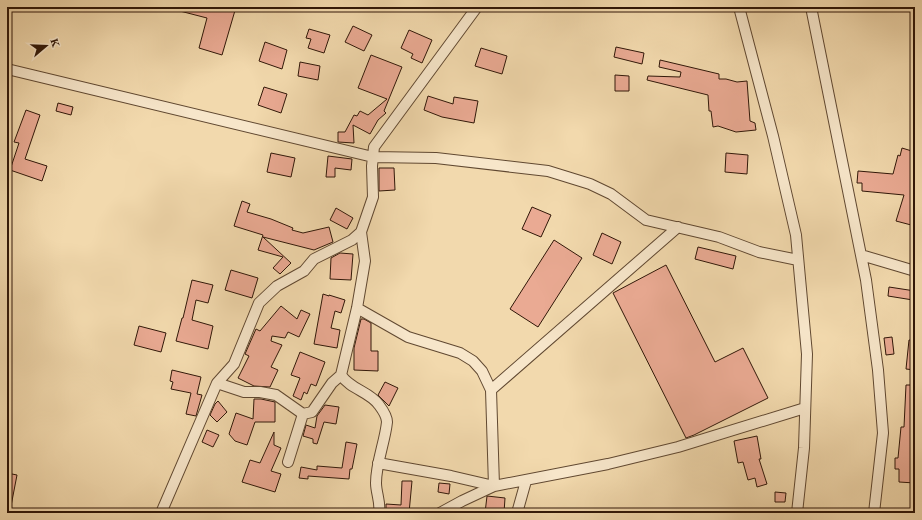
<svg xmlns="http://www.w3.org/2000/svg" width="922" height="520" font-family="'EB Garamond',serif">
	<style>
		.building { fill: #eaaa93; stroke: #301708 }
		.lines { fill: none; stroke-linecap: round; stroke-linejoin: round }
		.minor-casing { stroke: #604831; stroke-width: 12 }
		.minor { stroke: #f7e6ca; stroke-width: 10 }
	</style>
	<rect width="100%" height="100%" fill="#f2d9ad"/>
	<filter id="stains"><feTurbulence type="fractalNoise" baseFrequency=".005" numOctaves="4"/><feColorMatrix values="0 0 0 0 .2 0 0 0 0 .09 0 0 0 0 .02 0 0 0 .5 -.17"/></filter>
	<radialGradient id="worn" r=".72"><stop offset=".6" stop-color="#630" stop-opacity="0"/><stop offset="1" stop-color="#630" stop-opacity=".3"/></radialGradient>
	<!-- building -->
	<path class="building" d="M 176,7 L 236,7 L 222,55 L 199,48 L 207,18 L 176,10 Z
		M 353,26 L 372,35 L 364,51 L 345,42 Z
		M 309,29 L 330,35 L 324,53 L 308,48 L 311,39 L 306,38 Z
		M 409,30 L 432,40 L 422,63 L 411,58 L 413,54 L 401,48 Z
		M 265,42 L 287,50 L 282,69 L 259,61 Z
		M 616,47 L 644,53 L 642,64 L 614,57 Z
		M 481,48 L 507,56 L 502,74 L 475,66 Z
		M 371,55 L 402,67 L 384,111 L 386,113 L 378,120 L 370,134 L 353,125 L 354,143 L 338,142 L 338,132 L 345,132 L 354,115 L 357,116 L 360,111 L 368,115 L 387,99 L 358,88 Z
		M 660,60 L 719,74 L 719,79 L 726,79 L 737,82 L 747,81 L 750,121 L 755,123 L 756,130 L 736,132 L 718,126 L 713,127 L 711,111 L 709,111 L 708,95 L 647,80 L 648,76 L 680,77 L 681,72 L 659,67 Z
		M 300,62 L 320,66 L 318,80 L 298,76 Z
		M 615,75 L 629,76 L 629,91 L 615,91 Z
		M 264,87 L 287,94 L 281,113 L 258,105 Z
		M 428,96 L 453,104 L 454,97 L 478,101 L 474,123 L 442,117 L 424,110 Z
		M 58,103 L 73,107 L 71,115 L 56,111 Z
		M 26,110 L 40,115 L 25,159 L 47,166 L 42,181 L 10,170 L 19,143 L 14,142 Z
		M 902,148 L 915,152 L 915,226 L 896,221 L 904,195 L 862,191 L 862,183 L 857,183 L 858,171 L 893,174 L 898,155 L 900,156 Z
		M 271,153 L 295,158 L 291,177 L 267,172 Z
		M 726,153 L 748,155 L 747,174 L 725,172 Z
		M 328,156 L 352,159 L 351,170 L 335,168 L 335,177 L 326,177 Z
		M 379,168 L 394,168 L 395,190 L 379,191 Z
		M 242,201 L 250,204 L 247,212 L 271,219 L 293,228 L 292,230 L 303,233 L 329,227 L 333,242 L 314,250 L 263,237 L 291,263 L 280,274 L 273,268 L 283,257 L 258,250 L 263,235 L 234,226 Z
		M 532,207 L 551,215 L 541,237 L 522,229 Z
		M 336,208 L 353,218 L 347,229 L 330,220 Z
		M 602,233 L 621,242 L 612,264 L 593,255 Z
		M 554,240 L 582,258 L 538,327 L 510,309 Z
		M 698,247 L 736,256 L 733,269 L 695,259 Z
		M 340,253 L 353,254 L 351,280 L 330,279 L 331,258 Z
		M 666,265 L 715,362 L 743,348 L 768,398 L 694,435 L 686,438 L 613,293 Z
		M 231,270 L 258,278 L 252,298 L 225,290 Z
		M 192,280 L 213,285 L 208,303 L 196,300 L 192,320 L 213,326 L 208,349 L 176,341 L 182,318 L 183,318 Z
		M 889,287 L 915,291 L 913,300 L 888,296 Z
		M 323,294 L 329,296 L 329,295 L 345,300 L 341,313 L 335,311 L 331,328 L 340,330 L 337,348 L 314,344 Z
		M 281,306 L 297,319 L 301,310 L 310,314 L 299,337 L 288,332 L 285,338 L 272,336 L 271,341 L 282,345 L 271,367 L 278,370 L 270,387 L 254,386 L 238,378 L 249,356 L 245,354 L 256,329 L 260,331 Z
		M 361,319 L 364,319 L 371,323 L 371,351 L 378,351 L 378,371 L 354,370 L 354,348 Z
		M 139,326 L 166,333 L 161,352 L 134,345 Z
		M 892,337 L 894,354 L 886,355 L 884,338 Z
		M 909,340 L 915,340 L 915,370 L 906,369 Z
		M 300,352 L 325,362 L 316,386 L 311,384 L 307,394 L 304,392 L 301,400 L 293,396 L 300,378 L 291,375 Z
		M 172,370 L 201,377 L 197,394 L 202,395 L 196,416 L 186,414 L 191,393 L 171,389 L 173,382 L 170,381 Z
		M 385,382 L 398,388 L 389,406 L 378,395 Z
		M 906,385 L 915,385 L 913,428 L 915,428 L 915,483 L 899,482 L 899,469 L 895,469 L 895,458 L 898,458 L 901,427 L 904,427 Z
		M 254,399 L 261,399 L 275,402 L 275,422 L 255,422 L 247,445 L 235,441 L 229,434 L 236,413 L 253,419 Z
		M 218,401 L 227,412 L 217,422 L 210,415 L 215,404 Z
		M 325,405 L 339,407 L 336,424 L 324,422 L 317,444 L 313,443 L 313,439 L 303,436 L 306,425 L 315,428 L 317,416 Z
		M 207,430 L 219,435 L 213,447 L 202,442 Z
		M 274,432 L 274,445 L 281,448 L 271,471 L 281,474 L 275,492 L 242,482 L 250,460 L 260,463 Z
		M 757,436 L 761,459 L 759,459 L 767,484 L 757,487 L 755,478 L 748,480 L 743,462 L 738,463 L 734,441 Z
		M 346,442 L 357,444 L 352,469 L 350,469 L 349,479 L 308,476 L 308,479 L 299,478 L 301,467 L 317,470 L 317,466 L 342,468 Z
		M 7,473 L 17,475 L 11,506 L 7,505 Z
		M 402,481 L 412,481 L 409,513 L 386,513 L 386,504 L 401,505 Z
		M 439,483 L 450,484 L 449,494 L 438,492 Z
		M 775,492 L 786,493 L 785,502 L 775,502 Z
		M 487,496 L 505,498 L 504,513 L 485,513 Z"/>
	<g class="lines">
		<defs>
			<path id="minor" d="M 739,7 L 773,136 L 796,235 L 807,354 L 804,448 L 797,513
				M 811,7 L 866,280 L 878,370 L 883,433 L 874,513
				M 7,69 L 373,157 L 436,158 L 548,171 L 590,184 L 611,194 L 646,220 L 719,237 L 759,252 L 798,260
				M 361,232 L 365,261 L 357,308 L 341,375 C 351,390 369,391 379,405 C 382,409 387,417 387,422 C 385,442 376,462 376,483 C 376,493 381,503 379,513
				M 861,255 L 915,271
				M 357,308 L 408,337 L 460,353 L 473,361 L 482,371 L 491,390 L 494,486
				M 217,383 L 244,392 L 260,392 L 276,395 L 303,414 L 312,412 L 332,383 L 341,375
				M 491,390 L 678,227
				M 288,462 L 303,414
				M 378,463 L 451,476 L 494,486
				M 161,513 L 217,383 L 234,364 L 259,303 L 277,286 L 304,271 L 314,259 L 352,240 L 361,232 L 373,197 L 372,166 L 374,147 L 477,7
				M 440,513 L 462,501 L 494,486 L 608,464 L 678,447 L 805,408
				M 517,513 L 526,481"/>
		</defs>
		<!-- minor casing -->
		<use href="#minor" class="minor-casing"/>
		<!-- minor -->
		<use href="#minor" class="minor"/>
	</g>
	<!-- margin -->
	<rect width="922" height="520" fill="none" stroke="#f2d9ad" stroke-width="24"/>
	<rect x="8" y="8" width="906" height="504" fill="none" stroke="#301708" stroke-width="2"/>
	<rect x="12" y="12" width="898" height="496" fill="none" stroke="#301708"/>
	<!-- north arrow -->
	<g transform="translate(46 46) rotate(71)" stroke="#f7e6ca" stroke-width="3" paint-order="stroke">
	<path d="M0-3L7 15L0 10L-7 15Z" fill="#301708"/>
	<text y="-6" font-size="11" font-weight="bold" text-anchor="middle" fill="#301708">K</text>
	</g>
	<rect width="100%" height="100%" filter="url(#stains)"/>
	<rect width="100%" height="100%" fill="url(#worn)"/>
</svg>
